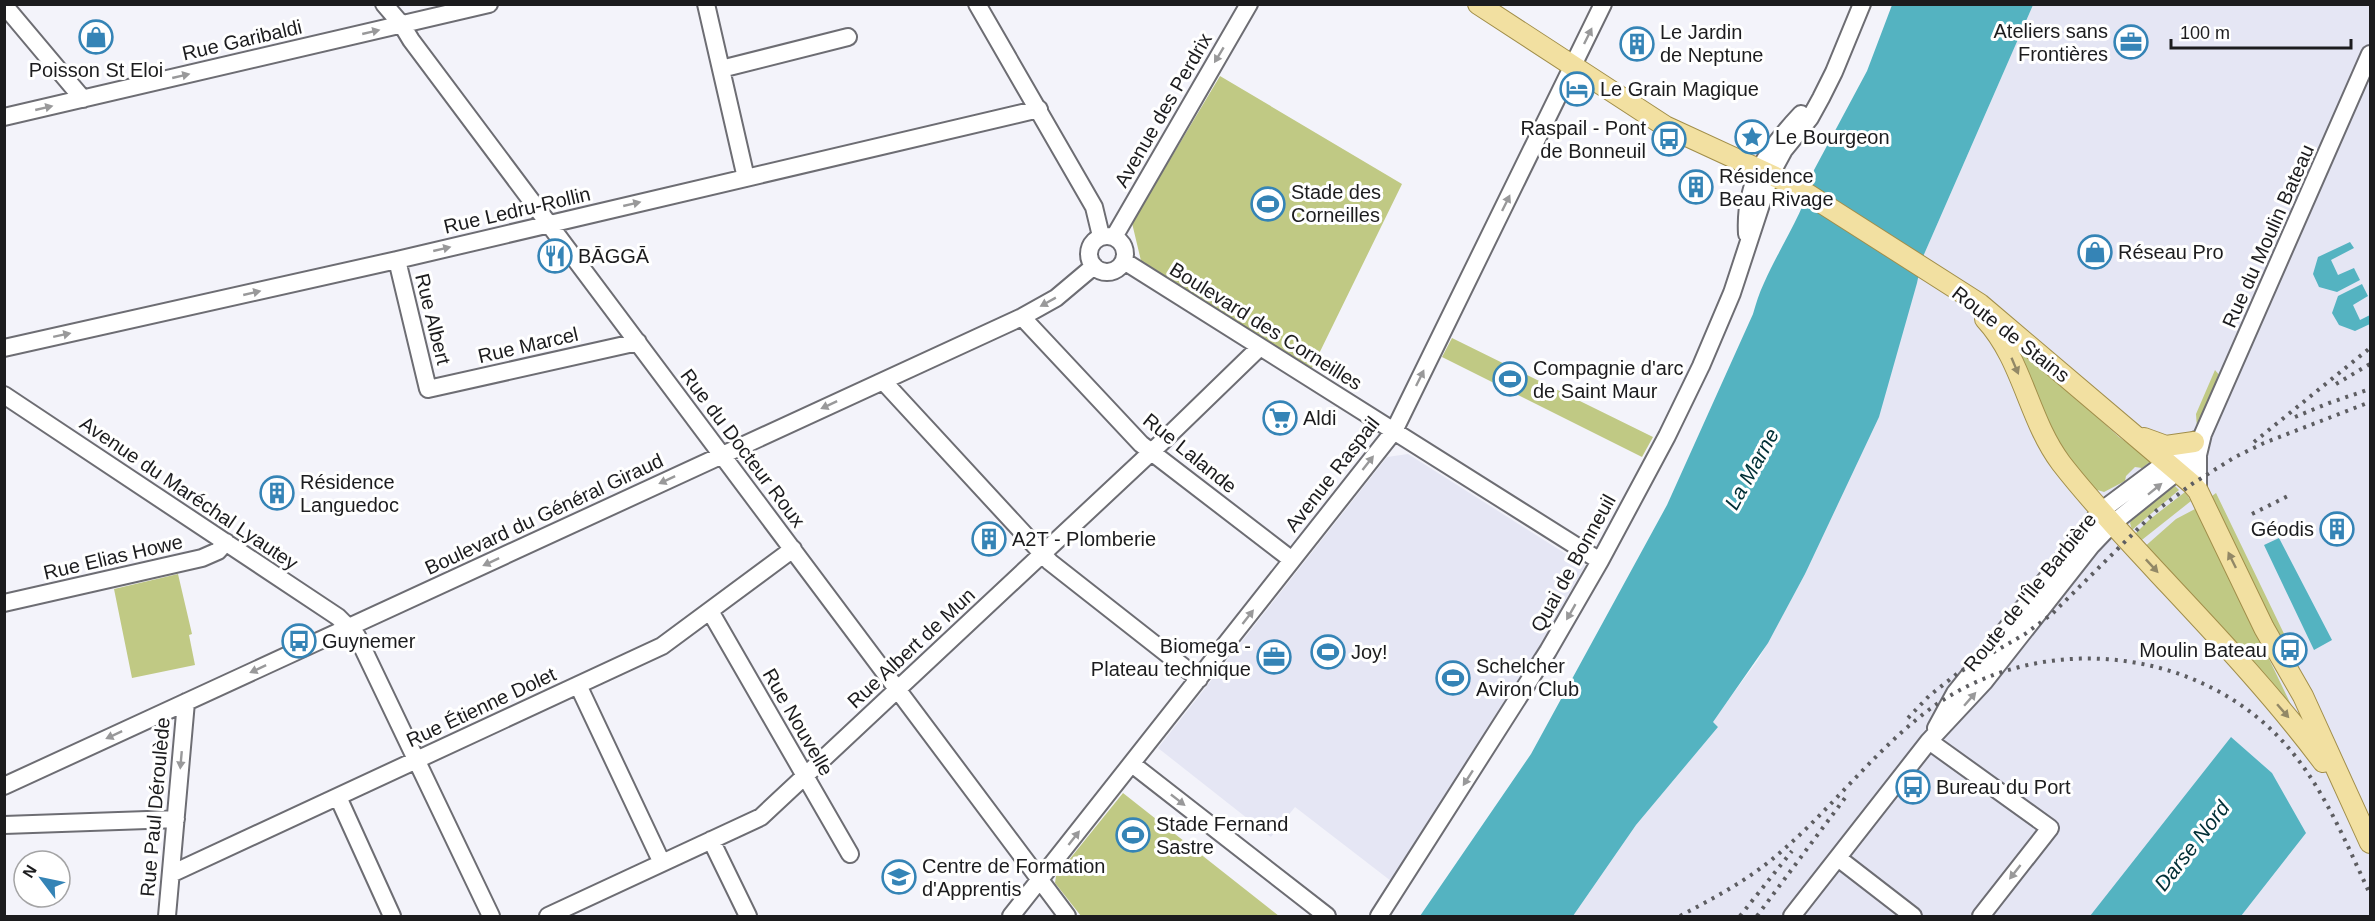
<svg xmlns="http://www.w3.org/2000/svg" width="2375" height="921" font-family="Arial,sans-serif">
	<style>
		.built { fill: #e5e6f4 }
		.green { fill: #c0c984 }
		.water { fill: #54b3c1 }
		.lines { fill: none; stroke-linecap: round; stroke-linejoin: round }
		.minor-casing { stroke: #6d6d73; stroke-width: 20 }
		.major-casing { stroke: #a18e4a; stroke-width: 22 }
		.minor { stroke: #fff; stroke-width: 16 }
		.major { stroke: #f2e0a1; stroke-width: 20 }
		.rail { stroke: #5d5d61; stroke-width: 4; stroke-dasharray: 3 6; stroke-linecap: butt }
		.oneway { fill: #99999a }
		.oneway2 { fill: #928866 }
		.labels { text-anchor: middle; stroke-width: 6; stroke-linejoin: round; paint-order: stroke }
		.poi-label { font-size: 20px; fill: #1c1c1e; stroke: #fff; text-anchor: start }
		.street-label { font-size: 20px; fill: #1c1c1e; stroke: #fff }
		.water-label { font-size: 21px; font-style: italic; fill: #002f35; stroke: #fff }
	</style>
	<rect width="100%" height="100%" fill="#f3f3fa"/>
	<!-- built -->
	<path class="built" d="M 2033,5 L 2370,5 L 2370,916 L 1573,916 L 1636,825 L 1718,727 L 1712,722 L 1758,660 L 1805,574 L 1922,259 Z
		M 1408,454 L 1585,566 L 1523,675 L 1391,881 L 1295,807 L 1271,837 L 1158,748 L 1387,457 Z"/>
	<!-- green -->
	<path class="green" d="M 1220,76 L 1402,184 L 1312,368 L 1142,265 L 1132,223 Z
		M 1452,338 L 1653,437 L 1642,457 L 1442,357 Z
		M 2012,340 L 2119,437 L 2149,458 L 2150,462 L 2142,468 L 2135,467 L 2126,476 L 2125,481 L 2104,492 L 2091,488 L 2052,437 Z
		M 2215,370 L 2221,377 L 2197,428 L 2196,414 Z
		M 2175,486 L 2179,490 L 2132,530 L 2130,523 L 2134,516 Z
		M 2185,492 L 2191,501 L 2138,543 L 2132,537 L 2149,520 Z
		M 2216,493 L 2288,642 L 2283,644 L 2212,496 Z
		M 2195,509 L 2209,534 L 2295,713 L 2142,549 L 2176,519 Z
		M 178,574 L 192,634 L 189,635 L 195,665 L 132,678 L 114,589 Z
		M 1123,793 L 1279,916 L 1081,916 L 1055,883 L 1056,876 Z"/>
	<!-- water -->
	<path class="water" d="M 1892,5 L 2033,5 L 1922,259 L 1917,283 L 1879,417 L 1805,574 L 1768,643 L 1713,722 L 1718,727 L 1636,825 L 1573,916 L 1420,916 L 1531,754 L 1667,505 L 1753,314 C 1756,304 1759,293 1764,283 C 1780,246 1806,211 1814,170 L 1867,71 Z
		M 2350,242 L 2354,248 L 2331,260 L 2338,275 L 2354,268 L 2360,280 L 2337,292 L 2319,287 L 2313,274 L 2318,257 Z
		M 2362,284 L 2368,296 L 2353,305 L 2360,320 L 2370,315 L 2370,324 L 2355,331 L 2339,325 L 2332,313 L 2338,296 Z
		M 2279,538 L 2332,640 L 2314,650 L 2264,545 Z
		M 2231,737 L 2272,773 L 2306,833 L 2241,916 L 2090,916 Z"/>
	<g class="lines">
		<defs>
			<path id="minor" d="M 384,4 L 402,25 L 411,40 L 1067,916
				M 706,4 L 746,178
				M 977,4 L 1094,207 L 1101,236
				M 4,5 L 83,99
				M 721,69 L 848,37
				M 4,117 L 489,4
				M 1747,234 C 1744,183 1767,150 1801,114
				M1089 254a18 18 0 1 1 36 0a18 18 0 1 1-36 0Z
				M 1114,237 L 1249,4
				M 397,260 L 428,389 L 638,342
				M 1124,261 L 1600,561
				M 1022,317 L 1141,444 L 1292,560
				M 4,348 L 397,260 L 1039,109
				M 883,381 L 1050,562 L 1199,679
				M 4,395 L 338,617 L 357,636 L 491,916
				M 2198,491 L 2198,455 L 2203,434 L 2370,54
				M 4,603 L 202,558 L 218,551 L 226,542
				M 710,611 L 850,854
				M 578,685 L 662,863
				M 1936,728 L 1955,693 L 2101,511 L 2196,440
				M 1929,741 L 2050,828 L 1981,916
				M 1132,764 L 1327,916
				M 4,786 L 1022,317 L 1056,298 L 1094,266
				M 338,797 L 392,916
				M 4,825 L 176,819
				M 711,840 L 748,916
				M 1838,858 L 1913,916
				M 171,874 L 662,646 L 793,549
				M 167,916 L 186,702
				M 548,916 L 761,817 L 1162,442 L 1260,347
				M 1011,916 L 1394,431 L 1603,4
				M 1379,916 L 1548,651 L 1600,561 L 1667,436 L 1701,366 L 1732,293 L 1771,174 L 1784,150 L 1810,118 L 1821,98 L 1834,72 L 1862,4
				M 1792,916 L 1929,741 L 1984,682 L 2091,546 L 2112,524 L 2198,455"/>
			<path id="major" d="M 1478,4 L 1665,126 L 1795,186 L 1980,304 L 2192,484 L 2198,491 L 2264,628 L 2303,696 L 2370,843
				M 1985,319 C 2023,360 2028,419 2061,463 C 2091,502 2125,537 2158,573 C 2215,634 2273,695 2323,762
				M 2144,438 L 2166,446 L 2194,442"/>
		</defs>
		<!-- minor casing -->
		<use href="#minor" class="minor-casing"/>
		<!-- major casing -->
		<use href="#major" class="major-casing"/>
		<!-- minor -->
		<use href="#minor" class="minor"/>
		<!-- major -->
		<use href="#major" class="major"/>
		<!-- rail -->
		<path class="rail" d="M 2336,384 L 2370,364
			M 2295,417 L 2329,403 L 2370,389
			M 2254,442 L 2370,348
			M 2252,514 L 2292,494
			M 1908,718 L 1929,696 L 1958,673 L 2025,634 L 2052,614 L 2157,510 L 2192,484 L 2235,457 L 2264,443 L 2370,402
			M 1680,916 C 1716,897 1752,878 1783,850 C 1834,806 1876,749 1930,709 C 2037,630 2198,645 2286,745 C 2324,788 2346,843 2370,894
			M 1740,916 L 1792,851
			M 1757,916 L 1845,798"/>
	</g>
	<!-- one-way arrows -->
	<defs><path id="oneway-solid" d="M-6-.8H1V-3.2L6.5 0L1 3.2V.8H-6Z" transform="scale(1.5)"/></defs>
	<g class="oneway">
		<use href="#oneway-solid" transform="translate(371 32) rotate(-13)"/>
		<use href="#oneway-solid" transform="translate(1588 36) rotate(-64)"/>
		<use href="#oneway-solid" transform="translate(1219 55) rotate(121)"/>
		<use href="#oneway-solid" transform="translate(181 76) rotate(-13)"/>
		<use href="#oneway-solid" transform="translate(44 108) rotate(-13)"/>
		<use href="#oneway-solid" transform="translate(1506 203) rotate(-64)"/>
		<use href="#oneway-solid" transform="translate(632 204) rotate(-13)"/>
		<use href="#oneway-solid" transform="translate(442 249) rotate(-13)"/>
		<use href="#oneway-solid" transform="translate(252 293) rotate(-13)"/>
		<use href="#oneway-solid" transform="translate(1048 302) rotate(151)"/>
		<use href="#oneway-solid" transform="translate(62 335) rotate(-12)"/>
		<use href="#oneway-solid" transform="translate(1420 378) rotate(-64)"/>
		<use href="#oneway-solid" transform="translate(829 405) rotate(155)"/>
		<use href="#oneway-solid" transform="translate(1368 463) rotate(-52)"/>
		<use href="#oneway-solid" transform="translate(667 480) rotate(155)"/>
		<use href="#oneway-solid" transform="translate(2155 489) rotate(-39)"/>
		<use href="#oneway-solid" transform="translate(491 562) rotate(155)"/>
		<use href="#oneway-solid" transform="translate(1571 612) rotate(120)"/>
		<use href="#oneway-solid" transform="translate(1248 617) rotate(-52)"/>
		<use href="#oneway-solid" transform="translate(258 669) rotate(155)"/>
		<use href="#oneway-solid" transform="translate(1970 699) rotate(-49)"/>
		<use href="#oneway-solid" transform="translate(114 735) rotate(155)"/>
		<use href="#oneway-solid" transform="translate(181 760) rotate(95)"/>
		<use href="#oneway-solid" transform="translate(1468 778) rotate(123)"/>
		<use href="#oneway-solid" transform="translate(1178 800) rotate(38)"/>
		<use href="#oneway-solid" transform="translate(1074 838) rotate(-52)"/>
		<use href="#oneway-solid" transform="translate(2015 872) rotate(128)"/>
	</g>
	<g class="oneway2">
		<use href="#oneway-solid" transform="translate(2015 366) rotate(67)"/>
		<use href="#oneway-solid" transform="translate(2232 560) rotate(-116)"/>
		<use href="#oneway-solid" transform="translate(2152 566) rotate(47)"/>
		<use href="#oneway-solid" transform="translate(2283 711) rotate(49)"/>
	</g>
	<!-- icons -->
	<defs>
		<symbol id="shop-ring" viewBox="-11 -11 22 22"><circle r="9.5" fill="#fff" stroke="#3584b6" stroke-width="1.5"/><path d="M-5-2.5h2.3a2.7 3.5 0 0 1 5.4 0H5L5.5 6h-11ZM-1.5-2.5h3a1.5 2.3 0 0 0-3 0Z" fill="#3584b6"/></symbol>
		<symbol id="office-ring" viewBox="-11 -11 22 22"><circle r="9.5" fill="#fff" stroke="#3584b6" stroke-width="1.5"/><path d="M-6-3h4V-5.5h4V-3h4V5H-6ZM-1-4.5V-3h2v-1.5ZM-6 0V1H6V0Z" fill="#3584b6"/></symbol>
		<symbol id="building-ring" viewBox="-11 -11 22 22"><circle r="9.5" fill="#fff" stroke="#3584b6" stroke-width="1.5"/><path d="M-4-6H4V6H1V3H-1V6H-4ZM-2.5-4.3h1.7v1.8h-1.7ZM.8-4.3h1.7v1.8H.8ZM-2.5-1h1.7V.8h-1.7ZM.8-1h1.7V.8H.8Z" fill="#3584b6"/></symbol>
		<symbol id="hotel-ring" viewBox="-11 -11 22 22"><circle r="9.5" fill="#fff" stroke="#3584b6" stroke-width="1.5"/><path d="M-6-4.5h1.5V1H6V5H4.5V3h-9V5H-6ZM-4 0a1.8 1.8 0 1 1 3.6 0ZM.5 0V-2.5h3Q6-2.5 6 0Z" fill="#3584b6"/></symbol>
		<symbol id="sight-ring" viewBox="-11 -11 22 22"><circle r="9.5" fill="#fff" stroke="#3584b6" stroke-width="1.5"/><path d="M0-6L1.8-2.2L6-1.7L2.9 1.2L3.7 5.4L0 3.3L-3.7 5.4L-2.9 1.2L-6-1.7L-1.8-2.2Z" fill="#3584b6"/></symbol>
		<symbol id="bus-ring" viewBox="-11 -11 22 22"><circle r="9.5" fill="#fff" stroke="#3584b6" stroke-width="1.5"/><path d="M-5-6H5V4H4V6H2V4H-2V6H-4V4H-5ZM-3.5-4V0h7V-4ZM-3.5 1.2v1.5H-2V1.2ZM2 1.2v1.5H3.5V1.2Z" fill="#3584b6"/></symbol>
		<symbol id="stadium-ring" viewBox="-11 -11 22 22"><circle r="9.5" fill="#fff" stroke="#3584b6" stroke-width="1.5"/><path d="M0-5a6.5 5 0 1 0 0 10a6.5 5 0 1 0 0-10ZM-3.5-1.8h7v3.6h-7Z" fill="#3584b6"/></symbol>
		<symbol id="restaurant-ring" viewBox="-11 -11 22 22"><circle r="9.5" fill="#fff" stroke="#3584b6" stroke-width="1.5"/><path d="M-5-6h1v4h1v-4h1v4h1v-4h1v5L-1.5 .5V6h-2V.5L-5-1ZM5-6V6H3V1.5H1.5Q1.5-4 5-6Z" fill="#3584b6"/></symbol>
		<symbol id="supermarket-ring" viewBox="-11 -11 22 22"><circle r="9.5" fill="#fff" stroke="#3584b6" stroke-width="1.5"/><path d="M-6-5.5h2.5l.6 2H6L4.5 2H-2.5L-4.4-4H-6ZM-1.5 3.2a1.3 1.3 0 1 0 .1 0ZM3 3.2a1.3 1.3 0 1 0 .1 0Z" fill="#3584b6"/></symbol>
		<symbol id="university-ring" viewBox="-11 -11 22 22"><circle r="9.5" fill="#fff" stroke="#3584b6" stroke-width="1.5"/><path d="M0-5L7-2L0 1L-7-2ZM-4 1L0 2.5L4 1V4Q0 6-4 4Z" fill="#3584b6"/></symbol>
	</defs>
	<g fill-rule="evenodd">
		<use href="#shop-ring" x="77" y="18" width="38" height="38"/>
		<use href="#office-ring" x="2112" y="23" width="38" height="38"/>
		<use href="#building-ring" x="1618" y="25" width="38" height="38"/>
		<use href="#hotel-ring" x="1558" y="70" width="38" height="38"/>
		<use href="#sight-ring" x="1733" y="118" width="38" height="38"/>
		<use href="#bus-ring" x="1650" y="120" width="38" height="38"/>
		<use href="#building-ring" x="1677" y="168" width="38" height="38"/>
		<use href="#stadium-ring" x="1249" y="185" width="38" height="38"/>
		<use href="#shop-ring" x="2076" y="233" width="38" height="38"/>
		<use href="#restaurant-ring" x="536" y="237" width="38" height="38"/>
		<use href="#stadium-ring" x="1491" y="360" width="38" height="38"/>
		<use href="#supermarket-ring" x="1261" y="399" width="38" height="38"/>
		<use href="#building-ring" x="258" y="474" width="38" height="38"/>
		<use href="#building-ring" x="2318" y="510" width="38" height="38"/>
		<use href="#building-ring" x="970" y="520" width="38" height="38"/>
		<use href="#bus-ring" x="280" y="622" width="38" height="38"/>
		<use href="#bus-ring" x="2271" y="631" width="38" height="38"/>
		<use href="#stadium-ring" x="1309" y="633" width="38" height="38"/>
		<use href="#office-ring" x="1255" y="638" width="38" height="38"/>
		<use href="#stadium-ring" x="1434" y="659" width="38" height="38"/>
		<use href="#bus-ring" x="1894" y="768" width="38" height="38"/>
		<use href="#stadium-ring" x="1114" y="816" width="38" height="38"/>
		<use href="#university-ring" x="880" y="858" width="38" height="38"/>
	</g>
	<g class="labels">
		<!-- poi labels -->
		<g class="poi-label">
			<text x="2108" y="38" text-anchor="end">Ateliers sans<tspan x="2108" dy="23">Frontières</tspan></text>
			<text x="1660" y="39">Le Jardin<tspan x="1660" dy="23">de Neptune</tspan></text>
			<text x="96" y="77" text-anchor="middle">Poisson St Eloi</text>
			<text x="1600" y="96">Le Grain Magique</text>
			<text x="1646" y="135" text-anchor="end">Raspail - Pont<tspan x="1646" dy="23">de Bonneuil</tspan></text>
			<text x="1775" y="144">Le Bourgeon</text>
			<text x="1719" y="183">Résidence<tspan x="1719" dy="23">Beau Rivage</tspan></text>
			<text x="1291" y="199">Stade des<tspan x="1291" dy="23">Corneilles</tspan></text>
			<text x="2118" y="259">Réseau Pro</text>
			<text x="578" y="263">BĀGGĀ</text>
			<text x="1533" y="375">Compagnie d'arc<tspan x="1533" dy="23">de Saint Maur</tspan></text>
			<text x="1303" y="425">Aldi</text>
			<text x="300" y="489">Résidence<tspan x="300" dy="23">Languedoc</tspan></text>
			<text x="2314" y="536" text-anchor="end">Géodis</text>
			<text x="1012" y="546">A2T - Plomberie</text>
			<text x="322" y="648">Guynemer</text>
			<text x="1251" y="653" text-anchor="end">Biomega -<tspan x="1251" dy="23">Plateau technique</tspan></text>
			<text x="2267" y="657" text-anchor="end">Moulin Bateau</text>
			<text x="1351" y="659">Joy!</text>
			<text x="1476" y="673">Schelcher<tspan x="1476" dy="23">Aviron Club</tspan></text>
			<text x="1936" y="794">Bureau du Port</text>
			<text x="1156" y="831">Stade Fernand<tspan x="1156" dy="23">Sastre</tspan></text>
			<text x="922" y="873">Centre de Formation<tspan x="922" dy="23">d'Apprentis</tspan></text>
		</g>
		<!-- street labels -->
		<g class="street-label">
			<text transform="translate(242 40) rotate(-13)" y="7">Rue Garibaldi</text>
			<text transform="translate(1163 110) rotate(-60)" y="7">Avenue des Perdrix</text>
			<text transform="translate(517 210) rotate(-13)" y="7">Rue Ledru-Rollin</text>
			<text transform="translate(2268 236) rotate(-66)" y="7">Rue du Moulin Bateau</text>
			<text transform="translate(433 319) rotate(76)" y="7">Rue Albert</text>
			<text transform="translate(1266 326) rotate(32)" y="7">Boulevard des Corneilles</text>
			<text transform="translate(2011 334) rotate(38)" y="7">Route de Stains</text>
			<text transform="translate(528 345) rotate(-13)" y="7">Rue Marcel</text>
			<text transform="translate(743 448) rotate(53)" y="7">Rue du Docteur Roux</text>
			<text transform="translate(1190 453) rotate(39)" y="7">Rue Lalande</text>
			<text transform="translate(1332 474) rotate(-52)" y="7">Avenue Raspail</text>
			<text transform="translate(189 493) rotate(34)" y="7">Avenue du Maréchal Lyautey</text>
			<text transform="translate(544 514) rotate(-25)" y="7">Boulevard du Général Giraud</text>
			<text transform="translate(113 557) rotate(-13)" y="7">Rue Elias Howe</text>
			<text transform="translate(1573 563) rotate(-61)" y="7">Quai de Bonneuil</text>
			<text transform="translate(2030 592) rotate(-51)" y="7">Route de l'Île Barbière</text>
			<text transform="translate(911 648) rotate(-43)" y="7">Rue Albert de Mun</text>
			<text transform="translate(481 707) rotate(-25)" y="7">Rue Étienne Dolet</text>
			<text transform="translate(798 722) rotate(60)" y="7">Rue Nouvelle</text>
			<text transform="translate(155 807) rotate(-85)" y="7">Rue Paul Déroulède</text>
		</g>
		<!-- water labels -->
		<g class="water-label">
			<text transform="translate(1752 469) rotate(-61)" y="7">La Marne</text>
			<text transform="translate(2192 846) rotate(-52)" y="7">Darse Nord</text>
		</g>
	</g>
	<!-- border -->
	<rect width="2375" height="921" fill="none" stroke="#1c1c1e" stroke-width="12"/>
	<!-- north arrow -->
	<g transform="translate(42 879) rotate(302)"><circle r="28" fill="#ffffff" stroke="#a4a4a5" stroke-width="1.5"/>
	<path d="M0-4.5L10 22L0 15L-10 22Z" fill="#3584b6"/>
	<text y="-9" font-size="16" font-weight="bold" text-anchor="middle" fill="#1c1c1e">N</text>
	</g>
	<!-- scale -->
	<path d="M2171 39v9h180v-9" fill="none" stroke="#1c1c1e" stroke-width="3"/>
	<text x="2180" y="39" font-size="18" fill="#1c1c1e" stroke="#ffffff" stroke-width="4.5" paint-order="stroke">100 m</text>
</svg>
